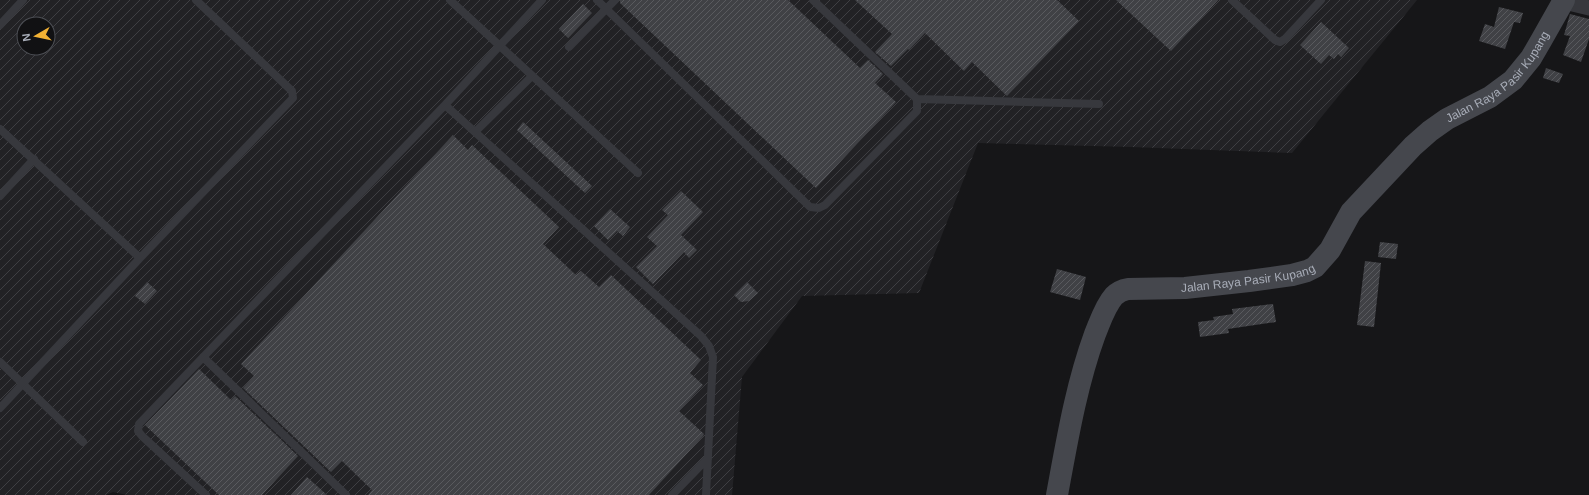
<svg xmlns="http://www.w3.org/2000/svg" width="1589" height="495" font-family="Helvetica,sans-serif">
	<style>
		.industrial { fill: url(#industrial-furrows); fill-rule: evenodd }
		.building { fill: url(#building-hatch) }
		.lines { fill: none; stroke-linecap: round; stroke-linejoin: round }
		.lane { stroke: #37383d; stroke-width: 8 }
		.street { stroke: #37383d; stroke-width: 15 }
		.secondary { stroke: #45474d; stroke-width: 22 }
		.labels { text-anchor: middle; stroke-width: 4; stroke-linejoin: round; paint-order: stroke }
		.street-label { font-size: 12px; fill: #a8adb8; stroke: #111113 }
	</style>
	<defs>
		<pattern id="industrial-furrows" width="10" height="10" patternUnits="userSpaceOnUse"><rect width="10" height="10" fill="#222225"/><path d="M-1 1l2-2M0 10L10 0M9 11l2-2" fill="none" stroke="#3f3f43"/></pattern>
		<pattern id="building-hatch" width="6" height="6" patternUnits="userSpaceOnUse"><rect width="6" height="6" fill="#404145"/><path d="M-1 1l2-2M0 6l6-6M5 7l2-2" fill="none" stroke="#595a5e"/></pattern>
	</defs>
	<rect width="100%" height="100%" fill="#161618"/>
	<!-- industrial -->
	<path class="industrial" d="M 0,0 L 1417,0 L 1292,153 L 1131,147 L 978,143 L 919,293 L 802,296 L 742,377 L 732,495 L 127,495 L 113,492 L 106,495 L 0,495 ZM 24,24 L 48,24 L 48,48 L 24,48 Z"/>
	<!-- building -->
	<path class="building" d="M 620,0 L 788,0 L 860,68 L 868,60 L 883,74 L 875,83 L 896,102 L 816,188 L 620,3 Z
		M 855,0 L 1057,0 L 1079,21 L 1007,96 L 972,62 L 964,71 L 925,33 L 909,50 L 908,49 L 891,66 L 875,52 L 892,34 Z
		M 1116,0 L 1218,0 L 1171,51 Z
		M 583,4 L 592,13 L 568,38 L 559,29 Z
		M 1499,7 L 1523,13 L 1520,23 L 1514,22 L 1505,49 L 1479,41 L 1485,24 L 1494,27 Z
		M 1570,14 L 1589,19 L 1589,39 L 1581,62 L 1563,55 L 1570,36 L 1564,35 Z
		M 1321,22 L 1349,48 L 1341,57 L 1338,54 L 1334,59 L 1329,55 L 1321,64 L 1300,45 Z
		M 1546,68 L 1563,74 L 1559,83 L 1543,78 Z
		M 523,122 L 592,186 L 585,193 L 517,130 Z
		M 453,135 L 468,150 L 472,145 L 559,227 L 543,244 L 576,275 L 581,271 L 599,287 L 611,275 L 701,360 L 690,373 L 703,385 L 679,411 L 704,434 L 703,436 L 649,495 L 368,495 L 372,490 L 342,461 L 331,472 L 243,388 L 254,376 L 241,364 Z
		M 681,191 L 703,212 L 681,235 L 697,250 L 689,258 L 684,252 L 653,284 L 636,267 L 657,246 L 647,237 L 668,215 L 662,210 Z
		M 610,209 L 630,227 L 623,236 L 617,231 L 608,240 L 594,226 Z
		M 1380,242 L 1398,244 L 1396,259 L 1378,257 Z
		M 1365,261 L 1381,263 L 1374,327 L 1357,325 Z
		M 1057,269 L 1086,277 L 1080,300 L 1050,292 Z
		M 147,282 L 157,291 L 145,304 L 135,296 Z
		M 747,282 L 758,293 L 749,301 L 741,302 L 734,295 Z
		M 1273,304 L 1276,322 L 1228,329 L 1229,333 L 1200,337 L 1198,322 L 1214,320 L 1213,317 L 1233,314 L 1232,309 Z
		M 199,369 L 231,400 L 235,396 L 298,456 L 262,495 L 219,495 L 145,425 Z
		M 307,477 L 327,495 L 291,495 Z"/>
	<g class="lines">
		<!-- lane -->
		<path class="lane" d="M 450,0 L 638,173
			M 597,0 L 810,207 L 819,208 L 825,205 L 917,111 L 917,99
			M 813,0 L 917,99 L 1099,104
			M 1232,0 L 1275,40 L 1280,42 L 1285,39 L 1321,0
			M 0,25 L 23,0
			M 569,47 L 615,0
			M 445,105 L 701,336 L 709,346 L 713,357 L 706,495
			M 0,129 L 140,258
			M 475,132 L 532,76
			M 0,196 L 34,159
			M 203,357 L 346,495
			M 0,362 L 83,442
			M 0,408 L 140,258 L 293,98 L 292,91 L 196,0
			M 206,495 L 142,436 L 138,431 L 139,424 L 445,105 L 542,0
			M 672,495 L 708,458"/>
		<!-- street -->
		<path class="street" d="M 1564,2 L 1589,8"/>
		<!-- secondary -->
		<path class="secondary" id="s1" d="M 1057,495 C 1067,441 1076,386 1095,334 C 1100,322 1105,306 1114,296 C 1118,292 1122,290 1128,289 L 1185,288 L 1249,281 L 1292,275 L 1307,271 L 1315,267 L 1330,250 L 1351,212 L 1413,146 L 1430,131 L 1447,119 L 1490,97 L 1513,80 L 1531,58 L 1542,39 L 1564,0"/>
	</g>
	<g class="labels">
		<!-- street labels -->
		<g class="street-label">
			<text dy="4" stroke="none"><textPath href="#s1" startOffset="681">Jalan Raya Pasir Kupang</textPath></text>
			<text dy="4" stroke="none"><textPath href="#s1" startOffset="345">Jalan Raya Pasir Kupang</textPath></text>
		</g>
	</g>
	<!-- north arrow -->
	<g transform="translate(36 36) rotate(261)"><circle r="19" fill="#111113" stroke="#4d4f55"/>
	<path d="M0-3L7 15L0 10L-7 15Z" fill="#f2b134"/>
	<text y="-6" font-size="11" font-weight="bold" text-anchor="middle" fill="#a8adb8">N</text>
	</g>
</svg>
